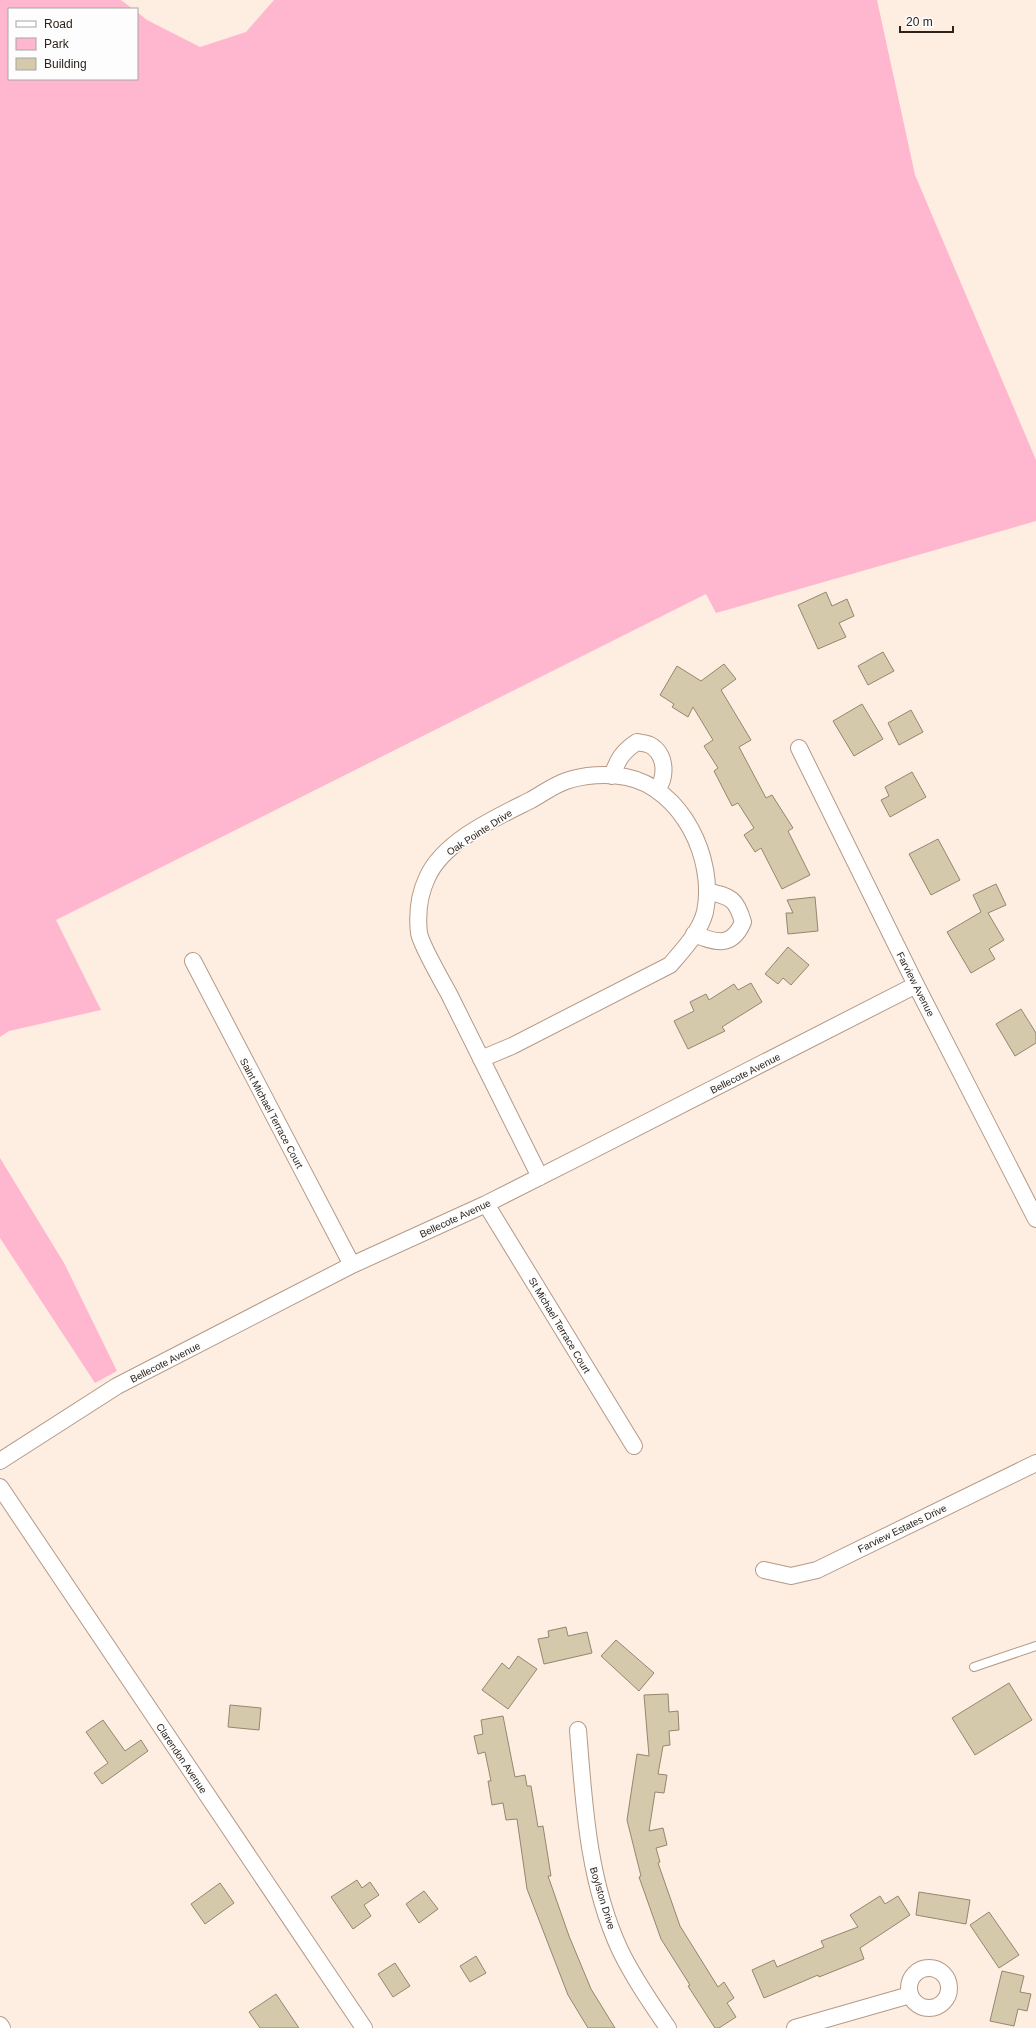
<svg xmlns="http://www.w3.org/2000/svg" width="1036" height="2028" font-family="Arial,sans-serif">
	<style>
		.green { fill: #ffb7cf }
		.building { fill: #d5c9ac; stroke: #93876d }
		.lines { fill: none; stroke-linecap: round; stroke-linejoin: round }
		.lane-casing { stroke: #b49a87; stroke-width: 10 }
		.street-casing { stroke: #b49a87; stroke-width: 18 }
		.lane { stroke: #fff; stroke-width: 8 }
		.street { stroke: #fff; stroke-width: 16 }
		.labels { text-anchor: middle; stroke-width: 3.5; stroke-linejoin: round; paint-order: stroke }
		.street-label { font-size: 10px; fill: #2d231b; stroke: #fdfdfd }
	</style>
	<rect width="100%" height="100%" fill="#feede1"/>
	<!-- green -->
	<path class="green" d="M 0,0 L 121,0 L 133,9 L 9,9 L 9,79 L 137,79 L 137,12 L 147,20 L 200,47 L 246,32 L 274,0 L 877,0 L 915,175 L 1036,460 L 1036,521 L 716,613 L 706,594 L 56,920 L 101,1010 L 9,1031 L 0,1037 Z
		M 0,1158 L 64,1263 L 117,1371 L 95,1383 L 0,1238 Z"/>
	<!-- building -->
	<path class="building" d="M 826,592 L 832,606 L 847,599 L 854,616 L 839,623 L 846,637 L 818,649 L 798,605 Z
		M 883,652 L 894,671 L 868,685 L 858,666 Z
		M 724,664 L 736,679 L 721,690 L 751,740 L 739,747 L 766,798 L 772,795 L 793,828 L 788,831 L 810,875 L 782,889 L 761,848 L 755,852 L 744,835 L 754,828 L 738,803 L 732,806 L 714,771 L 718,768 L 704,746 L 713,740 L 693,707 L 688,717 L 672,707 L 674,704 L 660,695 L 677,666 L 701,681 Z
		M 862,704 L 883,739 L 854,756 L 833,721 Z
		M 911,710 L 923,732 L 899,745 L 888,723 Z
		M 912,772 L 926,797 L 890,817 L 881,800 L 889,796 L 885,787 Z
		M 938,839 L 960,880 L 931,895 L 909,854 Z
		M 996,884 L 1006,905 L 988,913 L 1004,940 L 989,949 L 995,959 L 971,973 L 947,932 L 981,912 L 973,895 Z
		M 815,897 L 818,931 L 788,934 L 786,913 L 793,913 L 787,900 Z
		M 788,947 L 809,965 L 791,985 L 783,978 L 778,984 L 765,974 Z
		M 751,983 L 762,1002 L 722,1027 L 725,1031 L 688,1049 L 674,1021 L 694,1011 L 690,1002 L 706,994 L 709,1000 L 734,984 L 738,990 Z
		M 1021,1009 L 1036,1033 L 1036,1043 L 1015,1056 L 996,1024 Z
		M 566,1627 L 568,1636 L 587,1632 L 592,1653 L 544,1664 L 538,1639 L 549,1637 L 548,1631 Z
		M 616,1640 L 654,1673 L 639,1691 L 601,1656 Z
		M 518,1656 L 537,1669 L 508,1709 L 482,1690 L 502,1663 L 509,1669 Z
		M 1009,1683 L 1032,1720 L 975,1755 L 952,1718 Z
		M 668,1694 L 669,1712 L 678,1711 L 679,1730 L 669,1731 L 670,1745 L 663,1746 L 658,1774 L 667,1775 L 664,1793 L 655,1792 L 649,1831 L 663,1828 L 667,1845 L 656,1848 L 660,1862 L 658,1863 L 680,1926 L 718,1987 L 724,1982 L 734,1998 L 727,2003 L 736,2017 L 719,2028 L 715,2028 L 688,1986 L 690,1985 L 661,1939 L 639,1877 L 641,1876 L 627,1820 L 637,1754 L 649,1756 L 644,1695 Z
		M 230,1705 L 261,1708 L 259,1730 L 228,1727 Z
		M 503,1716 L 515,1777 L 525,1775 L 527,1786 L 531,1786 L 538,1827 L 543,1826 L 551,1876 L 548,1876 L 569,1936 L 591,1989 L 615,2028 L 588,2028 L 568,1995 L 527,1889 L 517,1819 L 506,1820 L 503,1803 L 492,1805 L 488,1781 L 491,1781 L 485,1752 L 478,1754 L 474,1736 L 483,1734 L 481,1720 Z
		M 103,1720 L 125,1751 L 141,1740 L 148,1751 L 102,1784 L 94,1773 L 108,1763 L 86,1732 Z
		M 357,1880 L 362,1888 L 370,1882 L 379,1895 L 364,1905 L 371,1916 L 353,1929 L 331,1897 Z
		M 220,1883 L 234,1903 L 205,1924 L 191,1904 Z
		M 424,1891 L 438,1909 L 419,1923 L 406,1904 Z
		M 919,1892 L 970,1900 L 966,1924 L 916,1915 Z
		M 880,1896 L 885,1904 L 898,1896 L 910,1915 L 860,1948 L 864,1959 L 819,1977 L 818,1975 L 764,1998 L 752,1970 L 774,1960 L 777,1967 L 824,1947 L 821,1941 L 858,1927 L 850,1915 Z
		M 989,1912 L 1019,1955 L 999,1968 L 970,1925 Z
		M 476,1956 L 486,1973 L 470,1982 L 460,1966 Z
		M 395,1963 L 410,1986 L 393,1997 L 378,1974 Z
		M 1002,1971 L 1024,1976 L 1020,1992 L 1031,1994 L 1027,2011 L 1018,2009 L 1014,2026 L 990,2021 Z
		M 276,1994 L 299,2028 L 260,2028 L 249,2012 Z"/>
	<g class="lines">
		<defs>
			<path id="lane" d="M 974,1667 L 1036,1646"/>
			<path id="street" d="M 799,748 L 916,985 L 1036,1219
				M 612,776 C 618,759 622,752 637,742 C 641,743 646,743 650,745 C 666,754 667,776 657,790
				M 694,934 C 716,943 732,948 743,922 C 736,898 731,897 707,891
				M 193,961 L 352,1265
				M 481,1059 L 512,1046 L 670,965 C 683,950 700,932 705,912 C 716,859 682,788 626,777 C 608,773 583,775 566,781 C 554,785 542,794 531,800 C 497,817 443,841 427,878 C 419,895 417,915 419,933 C 421,945 442,981 449,994 C 479,1055 510,1116 540,1177
				M 486,1204 L 634,1446
				M 0,1461 L 117,1386 L 352,1265 L 486,1204 L 581,1156 L 916,985
				M 0,1487 L 364,2028
				M 764,1570 L 791,1576 L 817,1570 L 1036,1463
				M 578,1730 C 584,1805 588,1881 620,1950 C 633,1977 651,2003 668,2028
				M909 1988a20 20 0 1 1 40 0a20 20 0 1 1-40 0Z
				M 0,2025 L 2,2028
				M 795,2028 L 910,1995"/>
		</defs>
		<!-- lane casing -->
		<use href="#lane" class="lane-casing"/>
		<!-- street casing -->
		<use href="#street" class="street-casing"/>
		<!-- lane -->
		<use href="#lane" class="lane"/>
		<!-- street -->
		<use href="#street" class="street"/>
	</g>
	<g class="labels">
		<!-- street labels -->
		<g class="street-label">
			<text transform="translate(479 832) rotate(-33)" y="4">Oak Pointe Drive</text>
			<text transform="translate(916 984) rotate(63)" y="4">Farview Avenue</text>
			<text transform="translate(745 1073) rotate(-27)" y="4">Bellecote Avenue</text>
			<text transform="translate(272 1113) rotate(62)" y="4">Saint Michael Terrace Court</text>
			<text transform="translate(455 1218) rotate(-25)" y="4">Bellecote Avenue</text>
			<text transform="translate(560 1325) rotate(59)" y="4">St Michael Terrace Court</text>
			<text transform="translate(165 1362) rotate(-27)" y="4">Bellecote Avenue</text>
			<text transform="translate(902 1528) rotate(-26)" y="4">Farview Estates Drive</text>
			<text transform="translate(182 1758) rotate(56)" y="4">Clarendon Avenue</text>
			<text transform="translate(603 1898) rotate(73)" y="4">Boylston Drive</text>
		</g>
	</g>
	<!-- legend -->
	<rect x="8" y="8" width="130" height="72" fill="#fdfdfd" stroke="#aaa6a3"/>
	<rect x="16" y="21" width="20" height="6" fill="#ffffff" stroke="#aaa6a3"/>
	<text x="44" y="28" font-size="12" fill="#2d231b">Road</text>
	<rect x="16" y="38" width="20" height="12" fill="#ffb7cf" stroke="#aaa6a3"/>
	<text x="44" y="48" font-size="12" fill="#2d231b">Park</text>
	<rect x="16" y="58" width="20" height="12" fill="#d5c9ac" stroke="#aaa6a3"/>
	<text x="44" y="68" font-size="12" fill="#2d231b">Building</text>
	<!-- scale -->
	<path d="M900 26v6h53v-6" fill="none" stroke="#2d231b" stroke-width="2"/>
	<text x="906" y="26" font-size="12" fill="#2d231b" stroke="#fdfdfd" stroke-width="3" paint-order="stroke">20 m</text>
</svg>
